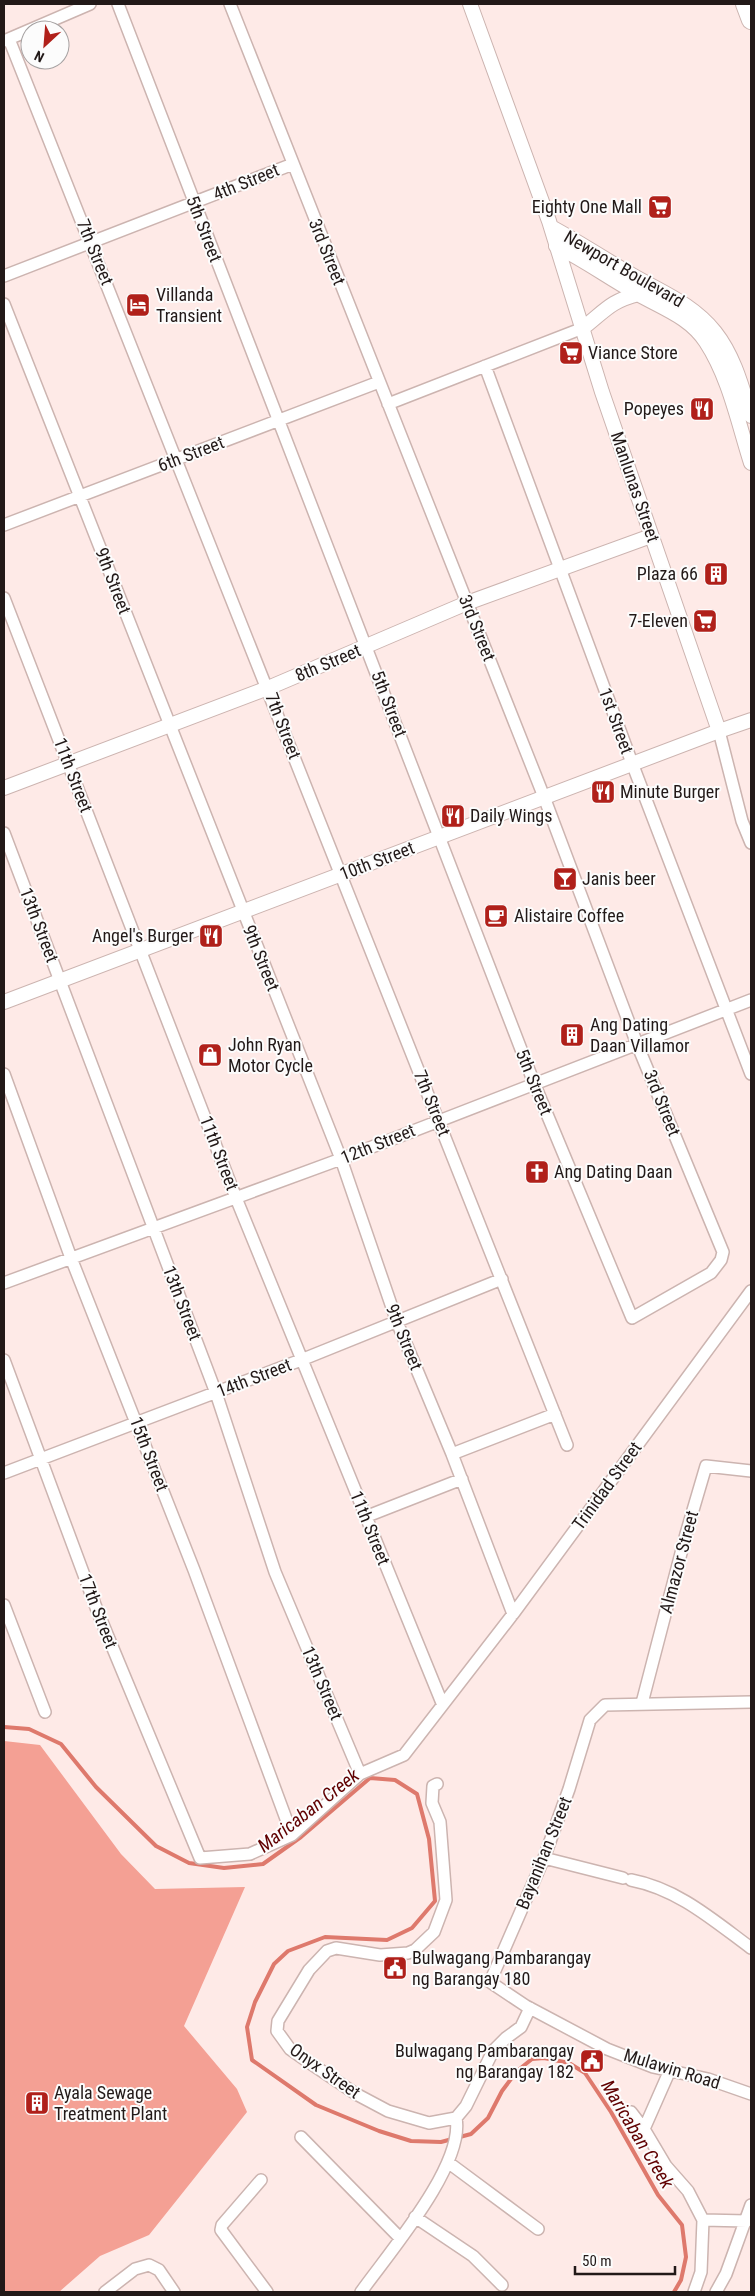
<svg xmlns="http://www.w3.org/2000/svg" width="755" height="2296" font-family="'Roboto Condensed',sans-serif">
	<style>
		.forest { fill: #f4a094 }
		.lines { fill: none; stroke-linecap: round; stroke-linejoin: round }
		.stream { stroke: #de796c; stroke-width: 4 }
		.minor-casing { stroke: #ccb4b0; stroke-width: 14 }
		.tertiary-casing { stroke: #ccb4b0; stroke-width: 16 }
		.primary-casing { stroke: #ccb4b0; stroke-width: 20 }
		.minor { stroke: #fff; stroke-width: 11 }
		.tertiary { stroke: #fff; stroke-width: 14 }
		.primary { stroke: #fff; stroke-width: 18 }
		.labels { text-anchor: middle; stroke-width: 4; stroke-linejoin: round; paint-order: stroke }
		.street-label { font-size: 18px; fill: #221918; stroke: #fcfcfc }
		.poi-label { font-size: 18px; fill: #221918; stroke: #fcfcfc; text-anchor: start }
		.water-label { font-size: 19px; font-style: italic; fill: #600001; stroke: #fcfcfc }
	</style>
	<rect width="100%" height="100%" fill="#feeae7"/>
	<!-- forest -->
	<path class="forest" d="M 4,1741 L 40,1745 L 121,1854 L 155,1889 L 245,1887 L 184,2026 L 237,2089 L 247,2112 L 149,2235 L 100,2256 L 59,2292 L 4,2292 Z"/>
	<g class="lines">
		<!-- stream -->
		<path class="stream" d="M 4,1727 L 29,1729 L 61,1744 L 96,1787 L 156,1846 L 189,1863 L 224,1868 L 263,1864 L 301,1837 L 370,1778 L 395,1780 L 417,1794 L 429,1839 L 435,1901 L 412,1928 L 387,1940 L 325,1937 L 288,1951 L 274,1964 L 255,2002 L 247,2027 L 252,2060 L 316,2105 L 379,2131 L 411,2141 L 441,2142 L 471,2134 L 488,2118 L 502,2091 L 517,2071 L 532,2059 L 544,2058 L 569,2063 L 585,2073 L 611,2112 L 658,2195 L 682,2225 L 686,2257 L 681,2280 L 674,2292"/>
		<defs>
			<path id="minor" d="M 118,4 L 534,1083 L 632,1318 L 711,1273 L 721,1260 L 723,1252 L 637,1044 L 544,797 L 230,4
				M 9,39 L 567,1445
				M 4,41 L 90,4
				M 4,276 L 293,164
				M 4,304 L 341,1159 L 397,1322 L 452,1454 L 513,1614
				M 485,366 L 632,763 L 751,1074
				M 388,404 L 583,328
				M 4,525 L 379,382
				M 4,598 L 236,1198 L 442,1703
				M 719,731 L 742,821 L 751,843
				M 4,833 L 216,1393 L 275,1572 L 360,1774
				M 4,1074 L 71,1258 L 194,1570 L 292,1835
				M 4,1283 L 341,1159 L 751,1000
				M 4,1360 L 97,1610 L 200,1858 L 250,1854 L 292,1835 L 360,1774 L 404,1755 L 513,1614 L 751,1291
				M 452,1454 L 555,1414
				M 4,1473 L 301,1360 L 502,1279
				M 365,1517 L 462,1479
				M 4,1605 L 45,1712
				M 751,1702 L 605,1705 L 590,1720 L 569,1789 L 544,1858 L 490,1982 L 526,2006 L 607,2049 L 653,2067 L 708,2079 L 751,2094
				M 642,1703 L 686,1534 L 706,1466 L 751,1471
				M 437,1784 L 433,1786 L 432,1803 L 440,1822 L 446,1900 L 434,1932 L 415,1950 L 408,1953 L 380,1955 L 336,1948 L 327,1951 L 309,1970 L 278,2021 L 277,2031 L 290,2049 L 307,2061 L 356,2094 L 388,2111 L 429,2123 L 456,2118 L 466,2106 L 493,2051 L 506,2038 L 521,2027 L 530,2008
				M 544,1858 L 623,1878
				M 631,1880 C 678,1889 713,1920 751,1948
				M 631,2112 L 644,2129 L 666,2166 L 688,2191 L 703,2220 L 701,2272 L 694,2292
				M 644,2129 L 670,2070
				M 301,2137 L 400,2238
				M 449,2163 L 538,2229
				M 261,2180 L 222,2225 L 221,2230 L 267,2292
				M 415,2217 L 473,2256 L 502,2285
				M 703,2220 L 747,2221
				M 105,2292 L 135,2269 L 149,2265 L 159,2270 L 174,2292
				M 361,2292 C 388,2254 465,2165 456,2118
				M 716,2292 L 726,2274 L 751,2205"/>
			<path id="tertiary" d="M 470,4 L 549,221 L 602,392 L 719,731
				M 551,227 C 577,241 601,257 627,272 C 658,291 691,302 715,332 C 734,356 742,387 751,416
				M 556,246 C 585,260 610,279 638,294 C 662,308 690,317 706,342 C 729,377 738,422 751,463
				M 583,328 C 605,311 610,301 639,294
				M 4,788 L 268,688 L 467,603 L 651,536
				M 4,1002 L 719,731 L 751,720"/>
			<path id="primary" d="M 745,4 L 751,20"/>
		</defs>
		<!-- minor casing -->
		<use href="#minor" class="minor-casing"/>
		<!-- tertiary casing -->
		<use href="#tertiary" class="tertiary-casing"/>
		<!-- primary casing -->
		<use href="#primary" class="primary-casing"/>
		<!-- minor -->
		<use href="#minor" class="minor"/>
		<!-- tertiary -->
		<use href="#tertiary" class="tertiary"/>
		<!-- primary -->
		<use href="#primary" class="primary"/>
	</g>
	<!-- icons -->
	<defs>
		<symbol id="supermarket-square" viewBox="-11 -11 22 22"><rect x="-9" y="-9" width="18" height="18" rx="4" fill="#b0201a" stroke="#fcfcfc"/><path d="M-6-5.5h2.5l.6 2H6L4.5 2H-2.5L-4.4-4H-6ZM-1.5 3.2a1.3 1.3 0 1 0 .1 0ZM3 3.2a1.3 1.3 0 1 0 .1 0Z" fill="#fff"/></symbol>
		<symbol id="hotel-square" viewBox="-11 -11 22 22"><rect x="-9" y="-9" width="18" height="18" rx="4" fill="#b0201a" stroke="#fcfcfc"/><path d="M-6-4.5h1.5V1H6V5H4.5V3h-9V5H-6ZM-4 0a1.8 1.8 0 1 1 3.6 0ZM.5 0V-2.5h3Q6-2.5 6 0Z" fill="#fff"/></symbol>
		<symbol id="restaurant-square" viewBox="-11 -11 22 22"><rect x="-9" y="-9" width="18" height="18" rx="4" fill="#b0201a" stroke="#fcfcfc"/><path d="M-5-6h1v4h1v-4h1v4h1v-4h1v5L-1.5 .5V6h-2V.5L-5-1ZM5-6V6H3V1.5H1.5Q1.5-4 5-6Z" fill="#fff"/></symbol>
		<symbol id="building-square" viewBox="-11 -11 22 22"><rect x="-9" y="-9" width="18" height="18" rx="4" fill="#b0201a" stroke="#fcfcfc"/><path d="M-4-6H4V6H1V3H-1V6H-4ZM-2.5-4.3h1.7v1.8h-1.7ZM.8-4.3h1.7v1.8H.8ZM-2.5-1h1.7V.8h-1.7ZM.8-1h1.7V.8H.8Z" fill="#fff"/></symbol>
		<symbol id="bar-square" viewBox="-11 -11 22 22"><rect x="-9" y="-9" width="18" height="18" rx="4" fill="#b0201a" stroke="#fcfcfc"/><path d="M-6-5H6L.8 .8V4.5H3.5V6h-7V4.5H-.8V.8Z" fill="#fff"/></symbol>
		<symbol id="cafe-square" viewBox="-11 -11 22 22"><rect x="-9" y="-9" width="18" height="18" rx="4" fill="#b0201a" stroke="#fcfcfc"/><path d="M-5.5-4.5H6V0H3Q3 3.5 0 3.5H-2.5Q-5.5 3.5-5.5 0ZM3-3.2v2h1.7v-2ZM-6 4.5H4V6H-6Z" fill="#fff"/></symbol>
		<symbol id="shop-square" viewBox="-11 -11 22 22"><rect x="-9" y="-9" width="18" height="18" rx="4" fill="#b0201a" stroke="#fcfcfc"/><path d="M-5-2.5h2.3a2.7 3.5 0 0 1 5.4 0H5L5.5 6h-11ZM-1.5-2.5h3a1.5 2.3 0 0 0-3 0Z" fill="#fff"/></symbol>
		<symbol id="church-square" viewBox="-11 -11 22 22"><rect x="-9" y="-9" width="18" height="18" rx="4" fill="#b0201a" stroke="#fcfcfc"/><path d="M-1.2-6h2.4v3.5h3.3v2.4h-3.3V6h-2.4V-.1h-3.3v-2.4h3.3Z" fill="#fff"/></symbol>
		<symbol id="civic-square" viewBox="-11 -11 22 22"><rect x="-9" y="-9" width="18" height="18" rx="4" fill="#b0201a" stroke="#fcfcfc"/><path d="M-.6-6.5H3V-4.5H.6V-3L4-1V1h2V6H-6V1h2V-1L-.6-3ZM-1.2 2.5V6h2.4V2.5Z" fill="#fff"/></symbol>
	</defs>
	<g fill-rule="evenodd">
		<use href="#supermarket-square" x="646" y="193" width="28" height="28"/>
		<use href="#hotel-square" x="124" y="291" width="28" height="28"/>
		<use href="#supermarket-square" x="557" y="339" width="28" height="28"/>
		<use href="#restaurant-square" x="688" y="395" width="28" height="28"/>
		<use href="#building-square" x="702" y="560" width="28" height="28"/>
		<use href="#supermarket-square" x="691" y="607" width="28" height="28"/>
		<use href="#restaurant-square" x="589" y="778" width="28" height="28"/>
		<use href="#restaurant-square" x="439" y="802" width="28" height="28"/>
		<use href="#bar-square" x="551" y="865" width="28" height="28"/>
		<use href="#cafe-square" x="482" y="902" width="28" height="28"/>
		<use href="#restaurant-square" x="197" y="922" width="28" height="28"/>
		<use href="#building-square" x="558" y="1021" width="28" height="28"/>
		<use href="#shop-square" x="196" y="1041" width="28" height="28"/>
		<use href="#church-square" x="523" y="1158" width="28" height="28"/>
		<use href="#civic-square" x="381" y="1954" width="28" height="28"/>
		<use href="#civic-square" x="578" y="2047" width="28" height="28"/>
		<use href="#building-square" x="23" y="2089" width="28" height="28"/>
	</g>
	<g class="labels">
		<!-- street labels -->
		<g class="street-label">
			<text transform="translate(246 182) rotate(-22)" y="6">4th Street</text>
			<text transform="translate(204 229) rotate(69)" y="6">5th Street</text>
			<text transform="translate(95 252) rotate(68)" y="6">7th Street</text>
			<text transform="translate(327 252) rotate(68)" y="6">3rd Street</text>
			<text transform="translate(624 269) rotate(30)" y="6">Newport Boulevard</text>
			<text transform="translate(191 454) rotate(-21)" y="6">6th Street</text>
			<text transform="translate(635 487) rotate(71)" y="6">Manlunas Street</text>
			<text transform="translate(113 581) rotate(69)" y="6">9th Street</text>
			<text transform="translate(477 628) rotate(68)" y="6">3rd Street</text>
			<text transform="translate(328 663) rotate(-23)" y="6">8th Street</text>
			<text transform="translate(389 704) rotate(69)" y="6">5th Street</text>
			<text transform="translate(616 721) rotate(70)" y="6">1st Street</text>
			<text transform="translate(283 726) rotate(69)" y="6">7th Street</text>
			<text transform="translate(73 775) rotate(69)" y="6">11th Street</text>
			<text transform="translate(377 861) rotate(-21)" y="6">10th Street</text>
			<text transform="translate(39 925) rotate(69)" y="6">13th Street</text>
			<text transform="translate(261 958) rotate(68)" y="6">9th Street</text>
			<text transform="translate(534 1082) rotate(68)" y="6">5th Street</text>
			<text transform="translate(432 1103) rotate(68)" y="6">7th Street</text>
			<text transform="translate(662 1103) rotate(68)" y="6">3rd Street</text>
			<text transform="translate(378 1144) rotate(-22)" y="6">12th Street</text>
			<text transform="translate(219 1153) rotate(69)" y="6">11th Street</text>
			<text transform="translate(182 1303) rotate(69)" y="6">13th Street</text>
			<text transform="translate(404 1337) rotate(68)" y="6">9th Street</text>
			<text transform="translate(254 1378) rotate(-21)" y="6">14th Street</text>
			<text transform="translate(149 1454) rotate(69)" y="6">15th Street</text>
			<text transform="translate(607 1486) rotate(-54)" y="6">Trinidad Street</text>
			<text transform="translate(370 1528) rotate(68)" y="6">11th Street</text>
			<text transform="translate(679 1562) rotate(-75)" y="6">Almazor Street</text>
			<text transform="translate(98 1611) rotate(69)" y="6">17th Street</text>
			<text transform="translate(322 1683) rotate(67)" y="6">13th Street</text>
			<text transform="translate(544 1853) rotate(-68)" y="6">Bayanihan Street</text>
			<text transform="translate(672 2069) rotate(17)" y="6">Mulawin Road</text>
			<text transform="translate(325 2071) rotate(35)" y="6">Onyx Street</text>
		</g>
		<!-- poi labels -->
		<g class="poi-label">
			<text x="642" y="213" text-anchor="end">Eighty One Mall</text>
			<text x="156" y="301">Villanda<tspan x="156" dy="21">Transient</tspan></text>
			<text x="588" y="359">Viance Store</text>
			<text x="684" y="415" text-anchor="end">Popeyes</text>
			<text x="698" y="580" text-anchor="end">Plaza 66</text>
			<text x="688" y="627" text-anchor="end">7-Eleven</text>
			<text x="620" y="798">Minute Burger</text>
			<text x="470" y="822">Daily Wings</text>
			<text x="582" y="885">Janis beer</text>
			<text x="514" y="922">Alistaire Coffee</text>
			<text x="194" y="942" text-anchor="end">Angel's Burger</text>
			<text x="590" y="1031">Ang Dating<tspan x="590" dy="21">Daan Villamor</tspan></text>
			<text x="228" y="1051">John Ryan<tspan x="228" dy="21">Motor Cycle</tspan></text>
			<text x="554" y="1178">Ang Dating Daan</text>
			<text x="412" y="1964">Bulwagang Pambarangay<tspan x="412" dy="21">ng Barangay 180</tspan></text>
			<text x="574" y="2057" text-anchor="end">Bulwagang Pambarangay<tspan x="574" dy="21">ng Barangay 182</tspan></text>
			<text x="54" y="2099">Ayala Sewage<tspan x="54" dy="21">Treatment Plant</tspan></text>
		</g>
		<!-- water labels -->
		<g class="water-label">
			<text transform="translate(308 1810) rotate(-38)" y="7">Maricaban Creek</text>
			<text transform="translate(638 2134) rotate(59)" y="7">Maricaban Creek</text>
		</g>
	</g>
	<!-- border -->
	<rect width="755" height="2296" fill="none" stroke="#221918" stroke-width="10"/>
	<!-- north arrow -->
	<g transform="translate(45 45) rotate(206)"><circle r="24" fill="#fcfcfc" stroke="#a5a1a1"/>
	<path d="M0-4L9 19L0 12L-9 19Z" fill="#b0201a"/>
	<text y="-8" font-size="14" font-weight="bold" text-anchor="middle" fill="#221918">N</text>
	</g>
	<!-- scale -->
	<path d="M575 2266v8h100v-8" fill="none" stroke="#221918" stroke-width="2.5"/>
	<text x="582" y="2266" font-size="15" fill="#221918" stroke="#fcfcfc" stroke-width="4" paint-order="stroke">50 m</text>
</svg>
